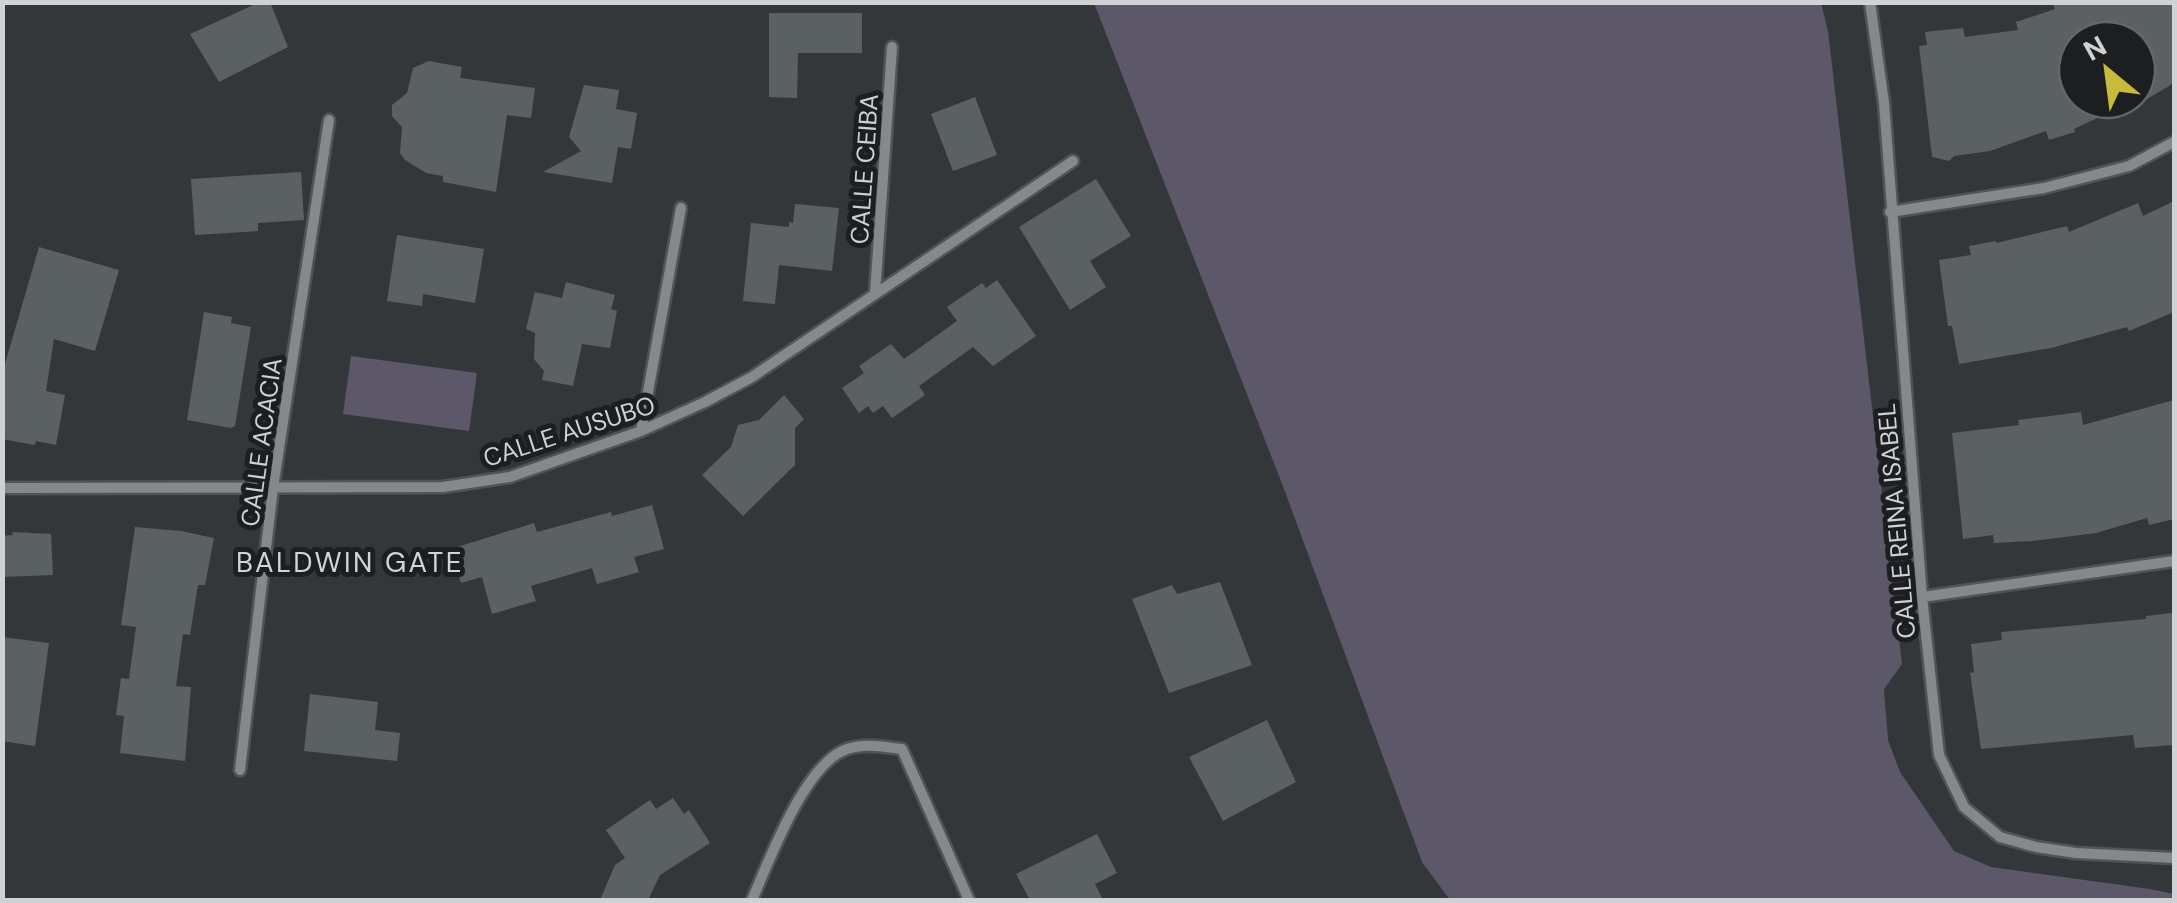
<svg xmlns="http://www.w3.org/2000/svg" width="2177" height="903" font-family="'DM Sans',sans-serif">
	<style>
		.green { fill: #5d576a }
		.building { fill: #5b6162 }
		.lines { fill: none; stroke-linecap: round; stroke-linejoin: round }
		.street-casing { stroke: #515456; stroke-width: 15 }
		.street { stroke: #85898c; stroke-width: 10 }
		.labels { text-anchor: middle; stroke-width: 10; stroke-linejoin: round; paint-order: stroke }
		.street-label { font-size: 25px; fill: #cfd1d3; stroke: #1c1e1f }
		.neighbourhood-label { font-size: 28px; letter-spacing: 2.5px; fill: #d0d5d8; stroke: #1c1e1f }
	</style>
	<rect width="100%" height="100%" fill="#33373a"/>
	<!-- green -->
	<path class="green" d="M 1094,3 L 1821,3 L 1828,31 L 1902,664 L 1884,689 L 1888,740 L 1900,772 L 1954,851 L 1991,867 L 2150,889 L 2174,894 L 2174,900 L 1450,900 L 1422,862 L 1281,481 Z
		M 351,356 L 477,373 L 469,431 L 343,414 Z"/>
	<!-- building -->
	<path class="building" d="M 260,2 L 270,2 L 288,47 L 219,82 L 190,34 Z
		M 2052,2 L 2174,2 L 2174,83 L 2137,105 L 2137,40 L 2077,40 L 2077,100 L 2135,100 L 2074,129 L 2075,132 L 2049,140 L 2046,131 L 1990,151 L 1954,156 L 1949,161 L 1932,157 L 1919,46 L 1927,45 L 1925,32 L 1963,28 L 1965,37 L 2018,30 L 2016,22 L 2055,9 Z
		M 769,13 L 862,13 L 862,53 L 798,53 L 797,98 L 769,97 Z
		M 429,61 L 462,67 L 460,78 L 535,88 L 531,118 L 507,115 L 496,192 L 443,182 L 443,176 L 426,173 L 405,160 L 400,153 L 402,127 L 392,116 L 392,105 L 407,93 L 413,68 Z
		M 584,85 L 619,90 L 616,109 L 637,113 L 631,149 L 618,147 L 612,183 L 543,172 L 581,151 L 569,137 Z
		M 975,97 L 997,155 L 953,171 L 931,114 Z
		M 301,172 L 304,220 L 258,223 L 258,231 L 195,235 L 191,179 Z
		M 1096,179 L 1131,236 L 1090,261 L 1106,287 L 1070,310 L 1019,227 Z
		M 2174,201 L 2174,312 L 2129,331 L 2127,327 L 2051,348 L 1959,364 L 1952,326 L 1948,326 L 1939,260 L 1971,255 L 1969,246 L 1996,241 L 1996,243 L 2067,226 L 2069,232 L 2138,203 L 2143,216 Z
		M 795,204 L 839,208 L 832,271 L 779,265 L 775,304 L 743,301 L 751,223 L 789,227 L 789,222 L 793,223 Z
		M 397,235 L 484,249 L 475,303 L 423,294 L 422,306 L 387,301 Z
		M 39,247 L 119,270 L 95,351 L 54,339 L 46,391 L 65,395 L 56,445 L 36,441 L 35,445 L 2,439 L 2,374 Z
		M 997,280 L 1036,336 L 993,366 L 973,347 L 919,386 L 925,395 L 892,418 L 883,406 L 873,413 L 868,406 L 859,413 L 842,388 L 864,373 L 859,366 L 891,344 L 904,359 L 957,321 L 947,307 L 982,283 L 986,288 Z
		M 566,282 L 615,295 L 611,309 L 617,311 L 610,348 L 582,344 L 573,386 L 542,380 L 544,371 L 534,359 L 535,333 L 526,329 L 535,292 L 562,298 Z
		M 204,312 L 232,317 L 231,323 L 251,327 L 235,426 L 231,428 L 187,420 Z
		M 784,395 L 804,419 L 795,428 L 795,465 L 743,516 L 702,475 L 731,447 L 738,425 L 759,420 Z
		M 2174,400 L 2174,519 L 2149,525 L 2147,518 L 2096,533 L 2033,541 L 1994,543 L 1993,535 L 1963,539 L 1952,433 L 2019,425 L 2018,420 L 2081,412 L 2083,425 Z
		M 652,505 L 664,549 L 634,557 L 639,572 L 597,584 L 592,568 L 531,586 L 536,601 L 492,614 L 482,577 L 461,583 L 451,549 L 534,523 L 537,532 L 611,512 L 612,516 Z
		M 135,527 L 181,531 L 214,538 L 205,585 L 198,585 L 190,635 L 183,634 L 176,686 L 191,687 L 185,761 L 120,753 L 124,716 L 116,715 L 121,678 L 129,679 L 136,627 L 121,625 Z
		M 12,532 L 51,534 L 53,575 L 2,577 L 2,536 L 13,535 Z
		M 1220,582 L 1252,665 L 1169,693 L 1132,599 L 1172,585 L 1177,594 Z
		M 2172,613 L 2173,745 L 2135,748 L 2133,735 L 1981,749 L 1970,673 L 1974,672 L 1971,644 L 2002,640 L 2001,632 L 2146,619 L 2146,616 Z
		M 2,637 L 49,643 L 35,746 L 2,741 Z
		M 310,694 L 378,702 L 375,730 L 400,733 L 397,761 L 304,751 Z
		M 1267,720 L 1296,782 L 1223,821 L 1189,757 Z
		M 673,798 L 684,814 L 689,810 L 710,843 L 660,875 L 648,900 L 600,900 L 615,865 L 625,858 L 606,830 L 650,800 L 656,809 Z
		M 1097,834 L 1117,873 L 1095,884 L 1103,900 L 1030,900 L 1016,874 Z"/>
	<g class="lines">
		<defs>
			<path id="street" d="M 1870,2 L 1884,103 L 1922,597 L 1939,755 L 1964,807 L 2000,837 L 2036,847 L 2076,853 L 2174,858
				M 1890,212 L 2044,188 L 2129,166 L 2174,142
				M 875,294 L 892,47
				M 641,431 L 681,208
				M 2,488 L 443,487 L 510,477 L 641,431 L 705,402 L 752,377 L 1073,161
				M 1922,597 L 2174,561
				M 240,770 L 273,488 L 329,120
				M 752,900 C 769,861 805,763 847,749 C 866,743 884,747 902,749 L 969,900"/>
		</defs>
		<!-- street casing -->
		<use href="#street" class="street-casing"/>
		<!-- street -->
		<use href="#street" class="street"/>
	</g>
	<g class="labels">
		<!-- street labels -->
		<g class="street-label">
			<text transform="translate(864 169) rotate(-86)" y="9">CALLE CEIBA</text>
			<text transform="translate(569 431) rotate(-18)" y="9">CALLE AUSUBO</text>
			<text transform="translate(261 442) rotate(-82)" y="9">CALLE ACACIA</text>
			<text transform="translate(1896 521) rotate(-95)" y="9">CALLE REINA ISABEL</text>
		</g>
		<!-- neighbourhood labels -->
		<g class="neighbourhood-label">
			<text x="350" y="572">BALDWIN GATE</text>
		</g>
	</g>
	<!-- border -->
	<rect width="2177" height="903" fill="none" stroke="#cfd1d3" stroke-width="10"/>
	<!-- north arrow -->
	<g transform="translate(2107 70) rotate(331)"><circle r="48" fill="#1c1e1f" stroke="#646667" stroke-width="2.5"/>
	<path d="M0-8L18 38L0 25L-18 38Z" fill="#c8bb3b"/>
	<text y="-15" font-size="28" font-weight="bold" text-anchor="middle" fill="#cfd1d3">N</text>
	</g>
</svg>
